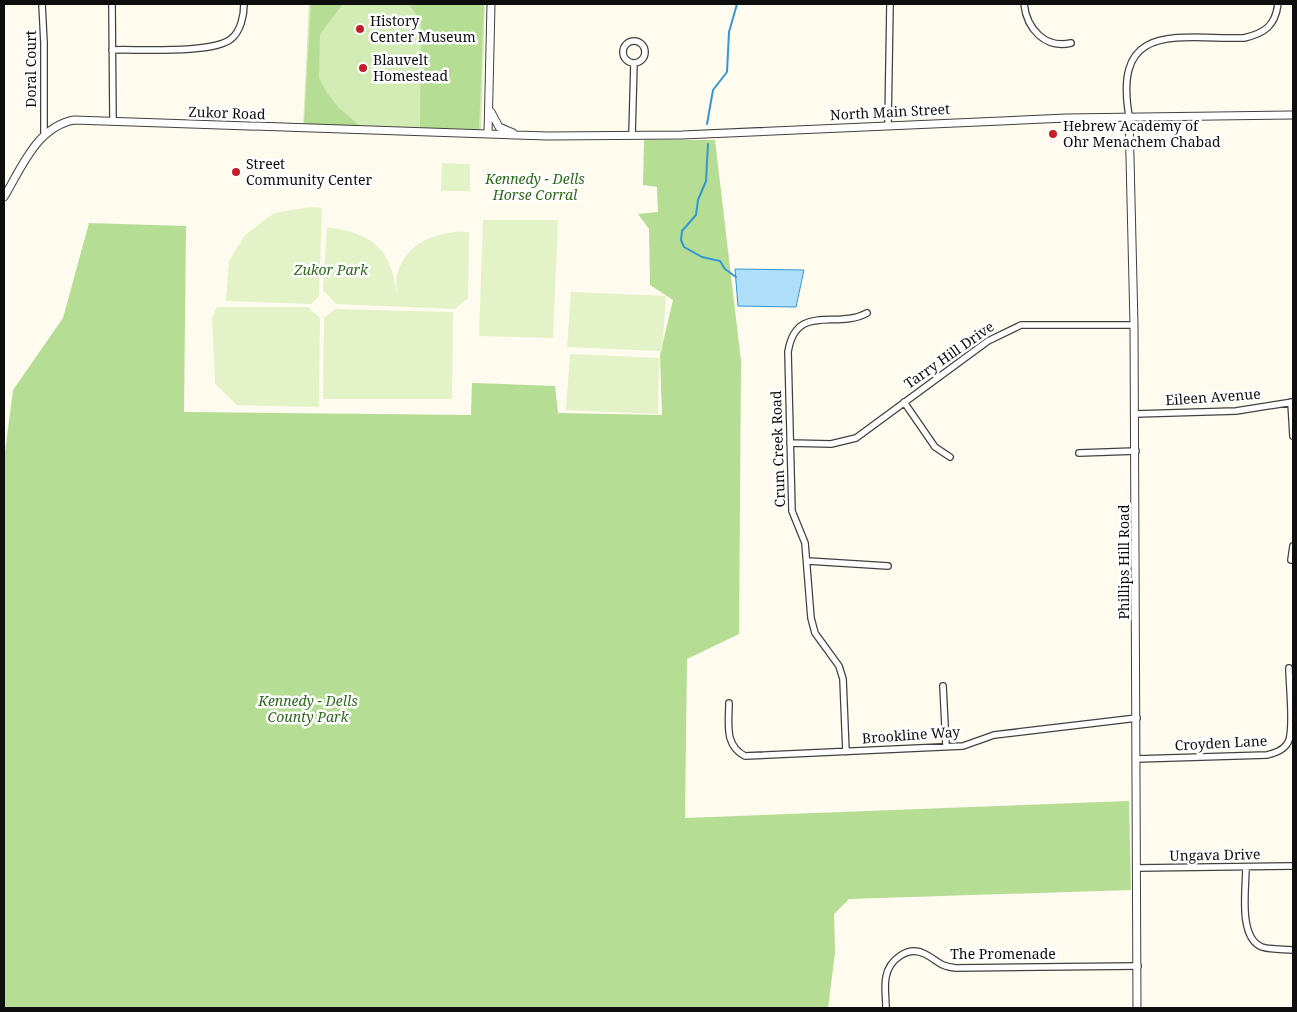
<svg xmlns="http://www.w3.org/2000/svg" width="1297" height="1012" font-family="'Noto Serif',serif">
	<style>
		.green { fill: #d3ecb6 }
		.forest { fill: #b6dd94 }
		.pitch { fill: #e4f2c8 }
		.water { fill: #b0dff9; stroke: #3397d4 }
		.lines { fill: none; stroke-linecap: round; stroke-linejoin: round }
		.stream { stroke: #3397d4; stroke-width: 2 }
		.minor-casing { stroke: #414141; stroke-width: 8 }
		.tertiary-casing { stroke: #414141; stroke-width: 9 }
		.minor { stroke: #fff; stroke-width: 5.5 }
		.tertiary { stroke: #fff; stroke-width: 7 }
		.poi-dot { fill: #c51e29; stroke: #fff; stroke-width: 2 }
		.labels { text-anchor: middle; stroke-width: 5; stroke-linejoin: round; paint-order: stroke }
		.poi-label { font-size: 14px; fill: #0e0e0e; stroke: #fff; text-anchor: start }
		.street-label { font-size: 14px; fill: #0e0e0e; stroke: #fff }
		.park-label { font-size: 14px; font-style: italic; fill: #2c691a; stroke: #fff }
	</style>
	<rect width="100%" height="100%" fill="#fffbee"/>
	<!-- green -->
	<path class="green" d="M 309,4 L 485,4 L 481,131 L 303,126 Z"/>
	<!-- forest -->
	<path class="forest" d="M 311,4 L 343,4 L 320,34 L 319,78 L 327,93 L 339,108 L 360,126 L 304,125 Z
		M 408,4 L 484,4 L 479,129 L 420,128 L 421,20 Z
		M 644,140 L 715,140 L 741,361 L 739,634 L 687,659 L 685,818 L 1129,801 L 1131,890 L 849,899 L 834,914 L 835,953 L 828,1008 L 4,1008 L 4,460 L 13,390 L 63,318 L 89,223 L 186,226 L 184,412 L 471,415 L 472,383 L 555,386 L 558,413 L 662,415 L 660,355 L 673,300 L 650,285 L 649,229 L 638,214 L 658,212 L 657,187 L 643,185 Z"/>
	<!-- pitch -->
	<path class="pitch" d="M 442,163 L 470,164 L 470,191 L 441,191 Z
		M 310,207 L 322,208 L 319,296 L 311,304 L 226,301 L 229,261 L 245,235 L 274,213 Z
		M 483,220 L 558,220 L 553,338 L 479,336 Z
		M 327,227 C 374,234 390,248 397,294 C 397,289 396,281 397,275 C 405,242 440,230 469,232 L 468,298 L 455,309 L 336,304 L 323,290 Z
		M 571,292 L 666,296 L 662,351 L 567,347 Z
		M 217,307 L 308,307 L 320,318 L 319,407 L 237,405 L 215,384 L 212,318 Z
		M 335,309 L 453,312 L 452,399 L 323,399 L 324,318 Z
		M 570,354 L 659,358 L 658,414 L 566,410 Z"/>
	<!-- water -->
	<path class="water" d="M 735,269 L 804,270 L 796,307 L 738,306 Z"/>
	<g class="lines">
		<!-- stream -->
		<path class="stream" d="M 707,124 L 713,90 L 727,72 L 729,32 L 737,4
			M 708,144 L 706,181 L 698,200 L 696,215 L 682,231 L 681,240 L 684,247 L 702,257 L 720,261 L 725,269 L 736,277"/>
		<defs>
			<path id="minor" d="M 42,4 L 44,43 L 44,134
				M 112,4 L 113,121
				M 1024,4 C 1027,29 1045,49 1071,43
				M623 52a11 11 0 1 1 22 0a11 11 0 1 1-22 0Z
				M 112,50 C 139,49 212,54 231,39 C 241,31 244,15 244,4
				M 1129,116 C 1113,21 1177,39 1244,38 C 1265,33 1275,26 1278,4
				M 888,125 L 890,4
				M 632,135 L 634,63
				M 904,402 L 935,447 L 950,457
				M 1291,402 L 1293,436
				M 1135,414 L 1236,411 L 1293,402
				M 790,443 L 831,444 L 856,438 L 988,341 L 1021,325 L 1134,325
				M 1079,453 L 1136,451
				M 1291,560 L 1293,546
				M 808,561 L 888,566
				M 943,686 L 946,746
				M 729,703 C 729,724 724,745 745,756 L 963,746 L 994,735 L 1137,718
				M 846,752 L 843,679 L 839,666 L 815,633 L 811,618 L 805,543 L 792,511 L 788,352 C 796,302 836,330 867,313
				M 1136,759 L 1267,755 C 1276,753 1286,749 1289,740 C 1294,725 1289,685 1289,668
				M 1246,867 C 1246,888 1238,938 1262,947 C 1271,950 1284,949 1293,950
				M 1137,868 L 1293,866
				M 886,1008 C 886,998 884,986 886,977 C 889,960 908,945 925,954 C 939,961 938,966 956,968 L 1138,966"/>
			<path id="tertiary" d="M 491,112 L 499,127 L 513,133
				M 1129,116 L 1134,325 L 1137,1008
				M 488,134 L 491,4
				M 4,197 C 22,167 37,127 74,120 L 548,136 L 682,135 L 1067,118 L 1293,115"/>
		</defs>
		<!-- minor casing -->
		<use href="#minor" class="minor-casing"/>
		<!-- tertiary casing -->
		<use href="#tertiary" class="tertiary-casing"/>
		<!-- minor -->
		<use href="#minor" class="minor"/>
		<!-- tertiary -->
		<use href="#tertiary" class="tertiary"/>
	</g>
	<!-- markers -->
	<g class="poi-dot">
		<circle cx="360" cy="29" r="5"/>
		<circle cx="363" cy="68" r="5"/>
		<circle cx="1053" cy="134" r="5"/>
		<circle cx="236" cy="172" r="5"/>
	</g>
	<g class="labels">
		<!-- poi labels -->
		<g class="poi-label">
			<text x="370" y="26">History<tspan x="370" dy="16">Center Museum</tspan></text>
			<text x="373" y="65">Blauvelt<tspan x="373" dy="16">Homestead</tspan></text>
			<text x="1063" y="131">Hebrew Academy of<tspan x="1063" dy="16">Ohr Menachem Chabad</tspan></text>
			<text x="246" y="169">Street<tspan x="246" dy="16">Community Center</tspan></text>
		</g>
		<!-- street labels -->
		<g class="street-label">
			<text transform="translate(31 69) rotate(-90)" y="5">Doral Court</text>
			<text transform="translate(890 112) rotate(-3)" y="5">North Main Street</text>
			<text transform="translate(227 113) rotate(2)" y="5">Zukor Road</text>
			<text transform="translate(949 355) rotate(-35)" y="5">Tarry Hill Drive</text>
			<text transform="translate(1213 397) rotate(-4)" y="5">Eileen Avenue</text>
			<text transform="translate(778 449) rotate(-92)" y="5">Crum Creek Road</text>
			<text transform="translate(1124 562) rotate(-90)" y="5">Phillips Hill Road</text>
			<text transform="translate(911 735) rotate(-4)" y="5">Brookline Way</text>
			<text transform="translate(1221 743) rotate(-3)" y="5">Croyden Lane</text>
			<text transform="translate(1215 855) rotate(-1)" y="5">Ungava Drive</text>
			<text x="1003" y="959">The Promenade</text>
		</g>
		<!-- park labels -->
		<g class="park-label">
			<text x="535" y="184">Kennedy - Dells<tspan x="535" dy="16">Horse Corral</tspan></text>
			<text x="331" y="275">Zukor Park</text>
			<text x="308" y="706">Kennedy - Dells<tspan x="308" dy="16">County Park</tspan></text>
		</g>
	</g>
	<!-- border -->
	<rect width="1297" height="1012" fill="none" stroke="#0e0e0e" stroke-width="10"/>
</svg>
